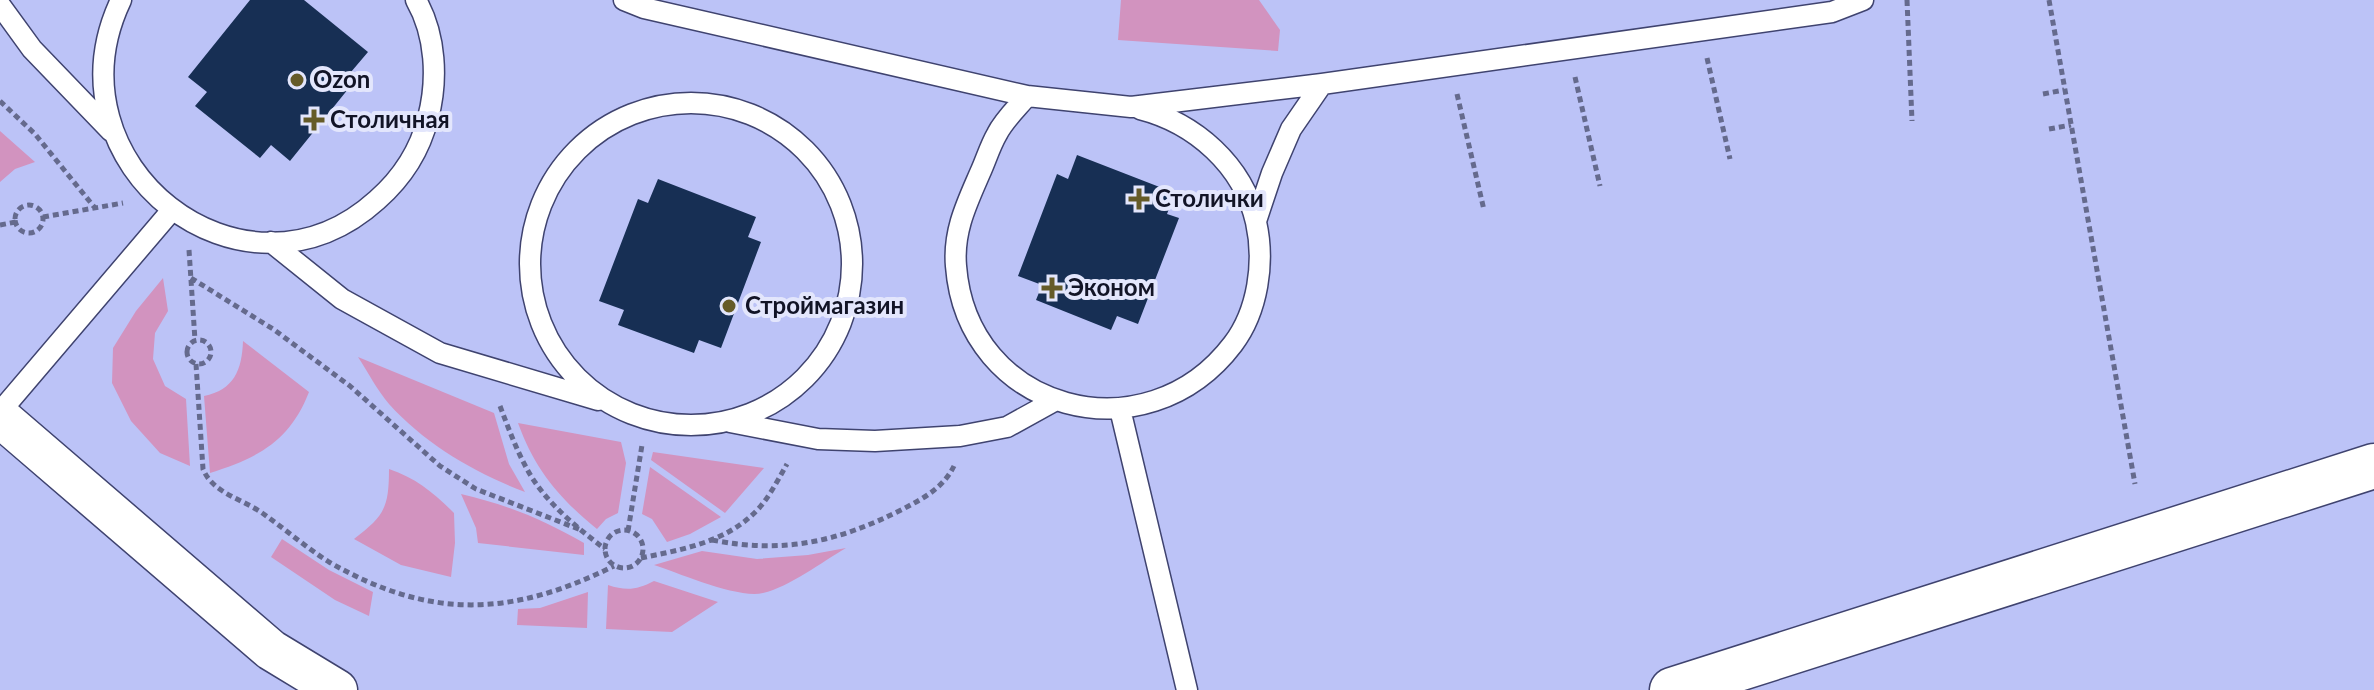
<svg xmlns="http://www.w3.org/2000/svg" width="2374" height="690" font-family="Lato,sans-serif">
	<style>
		.green { fill: #d293bf }
		.building { fill: #172f54 }
		.lines { fill: none; stroke-linecap: round; stroke-linejoin: round }
		.service-casing { stroke: #3f436f; stroke-width: 23 }
		.minor-casing { stroke: #3f436f; stroke-width: 43 }
		.tertiary-casing { stroke: #3f436f; stroke-width: 47 }
		.path { stroke: #656a8d; stroke-width: 5; stroke-dasharray: 6 4; stroke-linecap: butt }
		.service { stroke: #fff; stroke-width: 20 }
		.minor { stroke: #fff; stroke-width: 40 }
		.tertiary { stroke: #fff; stroke-width: 44 }
		.poi-dot { fill: #655b28; stroke: #e3e6fc; stroke-width: 3 }
		.labels { text-anchor: middle; stroke-width: 8; stroke-linejoin: round; paint-order: stroke }
		.poi-label { font-size: 24px; font-weight: bold; fill: #121426; stroke: #e3e6fc; text-anchor: start }
	</style>
	<rect width="100%" height="100%" fill="#bcc3f7"/>
	<!-- green -->
	<path class="green" d="M 1121,0 L 1259,0 L 1280,30 L 1278,51 L 1118,40 Z
		M 0,131 L 35,162 L 15,169 L 0,182 Z
		M 163,278 L 168,311 L 155,333 L 153,359 L 165,386 L 186,399 L 190,466 L 160,453 L 131,421 L 112,383 L 113,348 L 136,311 Z
		M 243,341 L 309,392 C 290,441 258,458 210,473 L 204,396 C 234,390 242,370 243,341 Z
		M 358,357 L 494,413 L 509,464 L 525,492 C 475,473 425,444 389,404 C 377,390 368,372 358,357 Z
		M 518,423 L 621,442 L 626,463 L 618,513 L 606,519 L 597,529 C 559,498 535,470 518,423 Z
		M 653,452 L 764,468 L 725,513 L 651,460 Z
		M 650,467 L 721,517 L 690,534 L 667,542 L 652,519 L 642,514 Z
		M 389,469 C 416,478 434,493 454,513 L 455,543 L 451,577 L 401,565 L 354,539 C 384,516 389,508 389,469 Z
		M 461,494 C 508,505 542,519 584,543 L 584,555 L 478,543 L 476,528 Z
		M 282,539 L 329,570 L 373,592 L 369,616 L 335,600 L 271,557 Z
		M 846,548 C 822,562 789,587 763,593 C 738,599 679,573 654,565 L 702,551 L 757,559 L 808,555 Z
		M 654,581 L 718,602 L 672,632 L 606,629 L 608,585 C 626,591 637,590 654,581 Z
		M 588,592 L 587,628 L 517,625 L 518,609 L 540,608 Z"/>
	<!-- building -->
	<path class="building" d="M 250,0 L 304,0 L 368,52 L 351,72 L 357,78 L 290,161 L 271,145 L 260,158 L 195,106 L 207,92 L 188,77 Z
		M 1077,155 L 1175,193 L 1167,214 L 1179,218 L 1138,324 L 1117,316 L 1111,330 L 1036,300 L 1042,285 L 1018,276 L 1057,174 L 1068,179 Z
		M 658,179 L 756,217 L 748,237 L 761,242 L 721,348 L 699,340 L 694,353 L 618,325 L 624,310 L 599,301 L 638,199 L 648,203 Z"/>
	<g class="lines">
		<defs>
			<path id="service" d="M 121,0 C 43,164 243,321 377,200 C 402,178 420,150 428,118 C 438,80 436,35 416,0
				M 624,0 L 644,8 L 1027,96 L 1131,107 L 1322,84 L 1832,12 L 1863,0
				M 0,5 L 32,49 L 111,131
				M 1027,96 C 1017,108 1004,120 997,134 C 990,146 986,160 980,173 C 967,203 953,231 956,266 C 967,412 1146,459 1233,344 C 1258,311 1265,262 1256,222 C 1243,165 1195,123 1140,109
				M530 264a161 161 0 1 1 322 0a161 161 0 1 1-322 0Z
				M 1256,221 L 1272,173 L 1291,129 L 1322,84
				M 271,242 L 342,299 L 440,353 L 598,400
				M 1120,409 L 1187,690
				M 0,412 L 172,210
				M 730,422 L 818,439 L 875,441 L 960,436 L 1007,427 L 1056,400"/>
			<path id="minor" d="M 0,417 L 271,650 L 337,690"/>
			<path id="tertiary" d="M 1672,690 L 2374,466"/>
		</defs>
		<!-- service casing -->
		<use href="#service" class="service-casing"/>
		<!-- minor casing -->
		<use href="#minor" class="minor-casing"/>
		<!-- tertiary casing -->
		<use href="#tertiary" class="tertiary-casing"/>
		<!-- path -->
		<path class="path" d="M 1907,0 L 1912,121
			M 2049,0 L 2135,484
			M 1707,58 L 1730,159
			M 1575,77 L 1600,186
			M 1457,94 L 1484,210
			M 2043,94 L 2064,90
			M 0,101 L 35,134 L 95,208
			M 2049,129 L 2071,125
			M15 219a14 14 0 1 1 28 0a14 14 0 1 1-28 0Z
			M 43,217 L 123,203
			M 0,225 L 16,222
			M 189,250 L 195,340
			M 191,278 L 273,329 L 350,386 L 440,466 L 476,489 L 581,530
			M187 352a12 12 0 1 1 24 0a12 12 0 1 1-24 0Z
			M 196,364 L 203,469 C 213,494 244,499 265,515 C 286,530 307,548 329,562 C 430,620 511,617 614,566
			M 500,406 C 508,427 516,449 527,469 C 544,501 576,527 605,549
			M605 549a19 19 0 1 1 38 0a19 19 0 1 1-38 0Z
			M 628,531 L 642,445
			M 712,540 C 784,554 838,542 903,509 C 924,498 943,488 954,466
			M 641,558 C 684,549 729,542 760,507 C 771,494 779,478 787,464"/>
		<!-- service -->
		<use href="#service" class="service"/>
		<!-- minor -->
		<use href="#minor" class="minor"/>
		<!-- tertiary -->
		<use href="#tertiary" class="tertiary"/>
	</g>
	<!-- markers -->
	<g class="poi-dot">
		<circle cx="297" cy="80" r="8"/>
		<path d="M310 108h8v8h8v8h-8v8h-8v-8h-8v-8h8z"/>
		<path d="M1135 187h8v8h8v8h-8v8h-8v-8h-8v-8h8z"/>
		<path d="M1048 276h8v8h8v8h-8v8h-8v-8h-8v-8h8z"/>
		<circle cx="729" cy="306" r="8"/>
	</g>
	<g class="labels">
		<!-- poi labels -->
		<g class="poi-label">
			<text x="313" y="88">Ozon</text>
			<text x="330" y="128">Столичная</text>
			<text x="1155" y="207">Столички</text>
			<text x="1068" y="296">Эконом</text>
			<text x="745" y="314">Строймагазин</text>
		</g>
	</g>
</svg>
